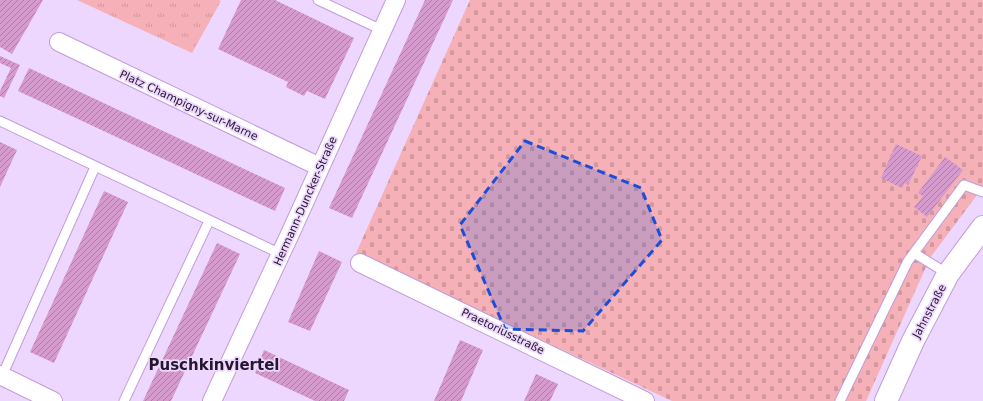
<svg xmlns="http://www.w3.org/2000/svg" width="983" height="401" font-family="'DejaVu Sans',sans-serif">
	<style>
		.grass { fill: url(#grass-tufts) }
		.cemetery { fill: url(#cemetery-stones) }
		.building { fill: url(#building-hatch) }
		.lines { fill: none; stroke-linecap: round; stroke-linejoin: round }
		.service-casing { stroke: #c19cda; stroke-width: 11 }
		.minor-casing { stroke: #c19cda; stroke-width: 20 }
		.secondary-casing { stroke: #c19cda; stroke-width: 24 }
		.service { stroke: #fff; stroke-width: 9 }
		.minor { stroke: #fff; stroke-width: 18 }
		.secondary { stroke: #fff; stroke-width: 22 }
		.marked { fill: #1d4ed8; fill-opacity: 0.2; stroke: #1d4ed8; stroke-width: 3; stroke-dasharray: 8 5; stroke-linejoin: round }
		.labels { text-anchor: middle; stroke-width: 3.5; stroke-linejoin: round; paint-order: stroke }
		.street-label { font-size: 11px; fill: #24162d; stroke: #eed7fe }
		.district-label { font-size: 15px; font-weight: bold; fill: #24162d; stroke: #eed7fe }
	</style>
	<defs>
		<pattern id="grass-tufts" width="24" height="20" patternUnits="userSpaceOnUse"><rect width="24" height="20" fill="#f6b0b8"/><path d="M3 7l-1-3M5 7V3M7 7l1-3M15 17l-1-3M17 17v-4M19 17l1-3" fill="none" stroke="#d3979e"/></pattern>
		<pattern id="cemetery-stones" width="16" height="16" patternUnits="userSpaceOnUse"><rect width="16" height="16" fill="#f6b0b8"/><path d="M2 7V4a2 2 0 0 1 4 0v3zM10 15v-3a2 2 0 0 1 4 0v3z" fill="#d3979e"/></pattern>
		<pattern id="building-hatch" width="6" height="6" patternUnits="userSpaceOnUse"><rect width="6" height="6" fill="#d59bcd"/><path d="M-1 1l2-2M0 6l6-6M5 7l2-2" fill="none" stroke="#ad7da7"/></pattern>
	</defs>
	<rect width="100%" height="100%" fill="#eed7fe"/>
	<!-- grass -->
	<path class="grass" d="M 77,0 L 219,0 L 221,1 L 192,53 Z"/>
	<!-- cemetery -->
	<path class="cemetery" d="M 470,0 L 983,0 L 983,187 L 930,258 L 866,401 L 672,401 L 356,253 Z"/>
	<!-- building -->
	<path class="building" d="M 0,0 L 43,0 L 12,54 L 0,47 Z
		M 241,0 L 275,0 L 354,38 L 325,99 L 307,91 L 304,96 L 286,87 L 288,82 L 218,49 Z
		M 425,0 L 453,0 L 352,218 L 329,208 Z
		M 0,56 L 20,65 L 4,98 L 0,96 L 0,91 L 11,68 L 0,63 Z
		M 29,68 L 285,188 L 275,211 L 18,91 Z
		M 0,142 L 17,150 L 0,187 Z
		M 896,144 L 922,156 L 908,185 L 905,183 L 902,188 L 881,178 Z
		M 945,157 L 963,170 L 927,217 L 914,207 L 923,196 L 918,193 Z
		M 104,191 L 128,202 L 54,363 L 30,352 Z
		M 217,243 L 240,254 L 171,401 L 143,401 Z
		M 319,251 L 342,262 L 310,331 L 288,322 Z
		M 460,340 L 483,350 L 461,401 L 434,401 Z
		M 264,350 L 349,390 L 344,401 L 315,401 L 255,373 Z
		M 536,374 L 558,384 L 550,401 L 524,401 Z"/>
	<g class="lines">
		<defs>
			<path id="service" d="M 318,0 L 382,30
				M 0,121 L 281,254
				M 914,253 L 948,274
				M 2,376 L 95,167
				M 124,401 L 209,221
				M 840,401 L 908,261 L 964,185 L 983,192"/>
			<path id="minor" d="M 59,42 L 320,167
				M 360,263 L 645,401
				M 0,375 L 53,401
				M 212,401 L 290,234 L 396,0"/>
			<path id="secondary" d="M 886,401 L 913,341 L 948,274 L 983,227"/>
		</defs>
		<!-- service casing -->
		<use href="#service" class="service-casing"/>
		<!-- minor casing -->
		<use href="#minor" class="minor-casing"/>
		<!-- secondary casing -->
		<use href="#secondary" class="secondary-casing"/>
		<!-- service -->
		<use href="#service" class="service"/>
		<!-- minor -->
		<use href="#minor" class="minor"/>
		<!-- secondary -->
		<use href="#secondary" class="secondary"/>
	</g>
	<!-- marked area -->
	<path class="marked" d="M 525,141 L 641,188 L 662,240 L 583,331 L 505,329 L 460,225 Z"/>
	<g class="labels">
		<!-- street labels -->
		<g class="street-label">
			<text transform="translate(189 105) rotate(25)" y="4">Platz Champigny-sur-Marne</text>
			<text transform="translate(305 201) rotate(-66)" y="4">Hermann-Duncker-Straße</text>
			<text transform="translate(929 311) rotate(-62)" y="4">Jahnstraße</text>
			<text transform="translate(503 331) rotate(26)" y="4">Praetoriusstraße</text>
		</g>
		<!-- district labels -->
		<g class="district-label">
			<text x="214" y="370">Puschkinviertel</text>
		</g>
	</g>
</svg>
